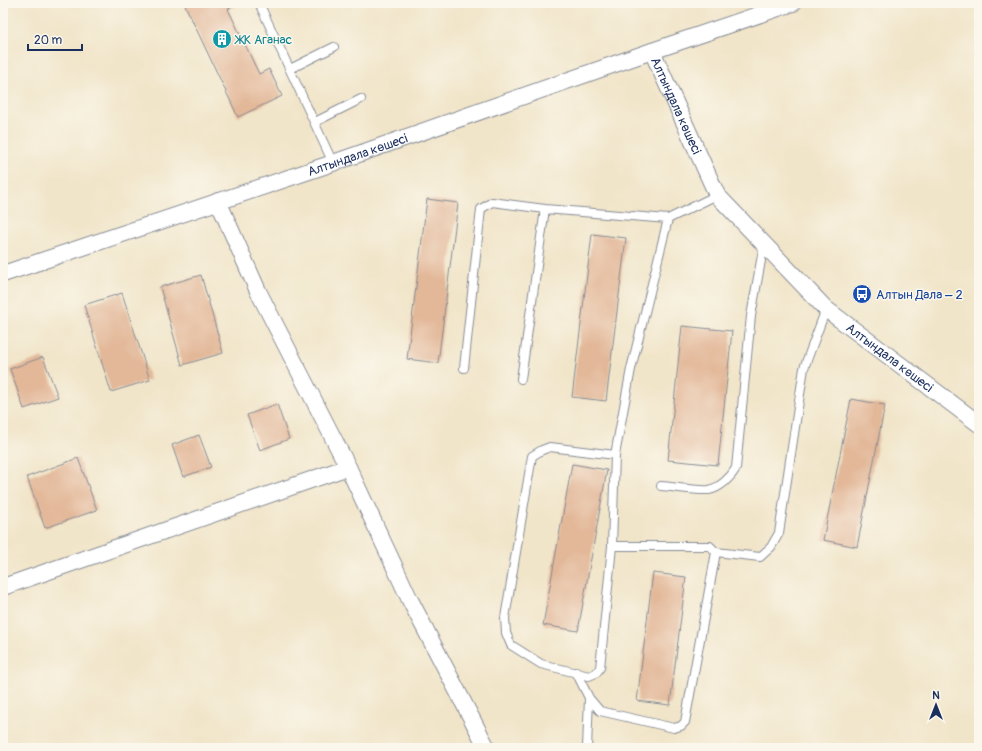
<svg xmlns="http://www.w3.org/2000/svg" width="982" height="751" font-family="Pangolin,sans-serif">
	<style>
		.building { fill: #e3b899 }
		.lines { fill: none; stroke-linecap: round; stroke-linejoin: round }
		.lane-casing { stroke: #868a94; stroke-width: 10 }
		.street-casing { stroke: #868a94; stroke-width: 18 }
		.lane { stroke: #fff; stroke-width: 8 }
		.street { stroke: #fff; stroke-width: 16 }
		.labels { text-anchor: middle; stroke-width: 3; stroke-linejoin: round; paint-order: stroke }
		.culture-label { font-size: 13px; fill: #0d838f; stroke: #fbf7ec; text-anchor: start }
		.street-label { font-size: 13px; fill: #1b2f5e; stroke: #fbf7ec }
		.transit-label { font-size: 13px; fill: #164399; stroke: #fbf7ec; text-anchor: start }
	</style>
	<rect width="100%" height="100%" fill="#fbf7ec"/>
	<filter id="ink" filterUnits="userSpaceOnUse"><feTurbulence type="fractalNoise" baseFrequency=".025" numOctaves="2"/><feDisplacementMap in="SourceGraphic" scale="8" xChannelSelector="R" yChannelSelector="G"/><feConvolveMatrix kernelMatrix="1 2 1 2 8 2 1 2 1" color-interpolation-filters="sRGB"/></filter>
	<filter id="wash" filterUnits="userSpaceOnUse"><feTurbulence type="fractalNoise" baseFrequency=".012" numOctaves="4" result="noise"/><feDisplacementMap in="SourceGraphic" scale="16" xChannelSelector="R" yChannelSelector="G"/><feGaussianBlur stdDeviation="0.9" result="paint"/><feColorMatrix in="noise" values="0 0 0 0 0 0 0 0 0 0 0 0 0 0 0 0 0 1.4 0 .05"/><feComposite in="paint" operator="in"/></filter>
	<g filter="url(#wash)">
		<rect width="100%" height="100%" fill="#f1e5c9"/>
		<g id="blocks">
			<!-- building -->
			<path class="building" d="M 184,3 L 237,3 L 238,4 L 228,9 L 259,74 L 269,69 L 282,96 L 238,117 Z
				M 427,199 L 458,203 L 438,363 L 407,359 Z
				M 592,234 L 626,238 L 606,401 L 572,397 Z
				M 201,275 L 223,353 L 182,365 L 160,287 Z
				M 122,293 L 150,380 L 111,392 L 84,305 Z
				M 682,326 L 732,331 L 718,465 L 668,460 Z
				M 43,357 L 58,397 L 24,409 L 10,369 Z
				M 851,399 L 885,405 L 857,547 L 823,540 Z
				M 277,404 L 289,439 L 260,450 L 247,415 Z
				M 199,435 L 211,467 L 183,477 L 172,445 Z
				M 78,458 L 97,510 L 45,528 L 27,477 Z
				M 572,464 L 607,470 L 578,631 L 543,625 Z
				M 653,573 L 686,577 L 670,705 L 637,701 Z"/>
		</g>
	</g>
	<g filter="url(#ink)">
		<use href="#blocks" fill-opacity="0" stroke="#868a94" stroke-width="1"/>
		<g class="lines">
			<defs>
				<path id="lane" d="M 259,3 L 333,163
					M 290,69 L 334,47
					M 315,122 L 361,99
					M 464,368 L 481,209 L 492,202 L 545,209 L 668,219 L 717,195
					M 521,379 L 545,209
					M 615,455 L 550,447 L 542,450 L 532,456 L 505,618 L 506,633 L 511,645 L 541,664 L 589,676 L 596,673 L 600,668 L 612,546 L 615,455 L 631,369 L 668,219
					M 661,486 C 674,487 697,491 709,490 C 720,488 731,477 736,468 L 751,316 L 764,244
					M 716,552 L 760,557 L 771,547 L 779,533 L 804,368 L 826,309
					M 576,672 L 589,698 L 600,711 L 674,728 L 681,726 L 685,722 L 716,552 L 710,546 L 612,546
					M 587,748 L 589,698"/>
				<g id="street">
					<path d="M 652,51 L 793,3"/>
					<path d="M 218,201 L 258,291 L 348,467 L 410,600 L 487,748"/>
					<path id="s1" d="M 3,274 L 333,163 L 652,51 L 717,195 L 826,309 L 979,424"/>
					<path d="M 3,587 L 348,467"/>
				</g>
			</defs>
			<!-- lane casing -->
			<use href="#lane" class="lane-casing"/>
			<!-- street casing -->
			<use href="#street" class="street-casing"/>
			<!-- lane -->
			<use href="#lane" class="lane"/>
			<!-- street -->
			<use href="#street" class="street"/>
		</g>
	</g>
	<!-- icons -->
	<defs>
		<symbol id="building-disc" viewBox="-11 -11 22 22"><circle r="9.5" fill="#0f9aa8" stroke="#fbf7ec"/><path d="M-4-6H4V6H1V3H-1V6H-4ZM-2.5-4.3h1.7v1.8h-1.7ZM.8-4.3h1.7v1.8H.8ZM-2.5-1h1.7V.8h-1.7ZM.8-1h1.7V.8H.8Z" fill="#fff"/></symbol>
		<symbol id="bus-disc" viewBox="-11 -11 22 22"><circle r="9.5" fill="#1a4fb4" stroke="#fbf7ec"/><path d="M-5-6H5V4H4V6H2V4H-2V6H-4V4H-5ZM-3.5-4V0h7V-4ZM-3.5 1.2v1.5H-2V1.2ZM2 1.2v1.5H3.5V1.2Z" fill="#fff"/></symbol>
	</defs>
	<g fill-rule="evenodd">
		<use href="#building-disc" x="211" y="28" width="22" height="22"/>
		<use href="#bus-disc" x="851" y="283" width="22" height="22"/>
	</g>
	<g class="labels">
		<!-- culture labels -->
		<g class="culture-label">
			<text x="236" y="44">ЖК Аганас</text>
		</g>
		<!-- street labels -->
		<g class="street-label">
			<text dy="5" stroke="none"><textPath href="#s1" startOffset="746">Алтындала көшесі</textPath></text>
			<text dy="5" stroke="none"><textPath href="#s1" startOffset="374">Алтындала көшесі</textPath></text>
			<text dy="5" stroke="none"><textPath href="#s1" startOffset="1082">Алтындала көшесі</textPath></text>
		</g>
		<!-- transit labels -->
		<g class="transit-label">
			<text x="876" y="299">Алтын Дала – 2</text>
		</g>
	</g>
	<!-- margin -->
	<rect width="982" height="751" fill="none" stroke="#fbf7ec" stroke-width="16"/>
	<!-- north arrow -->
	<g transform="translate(936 705)" stroke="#fbf7ec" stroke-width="3" paint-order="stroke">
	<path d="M0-3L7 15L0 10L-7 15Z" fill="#1b2f5e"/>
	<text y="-6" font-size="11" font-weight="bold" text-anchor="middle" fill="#1b2f5e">N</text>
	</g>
	<!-- scale -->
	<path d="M28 44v6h54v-6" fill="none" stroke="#1b2f5e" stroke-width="2"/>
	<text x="34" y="44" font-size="12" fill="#1b2f5e" stroke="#fbf7ec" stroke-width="3" paint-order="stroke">20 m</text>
</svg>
